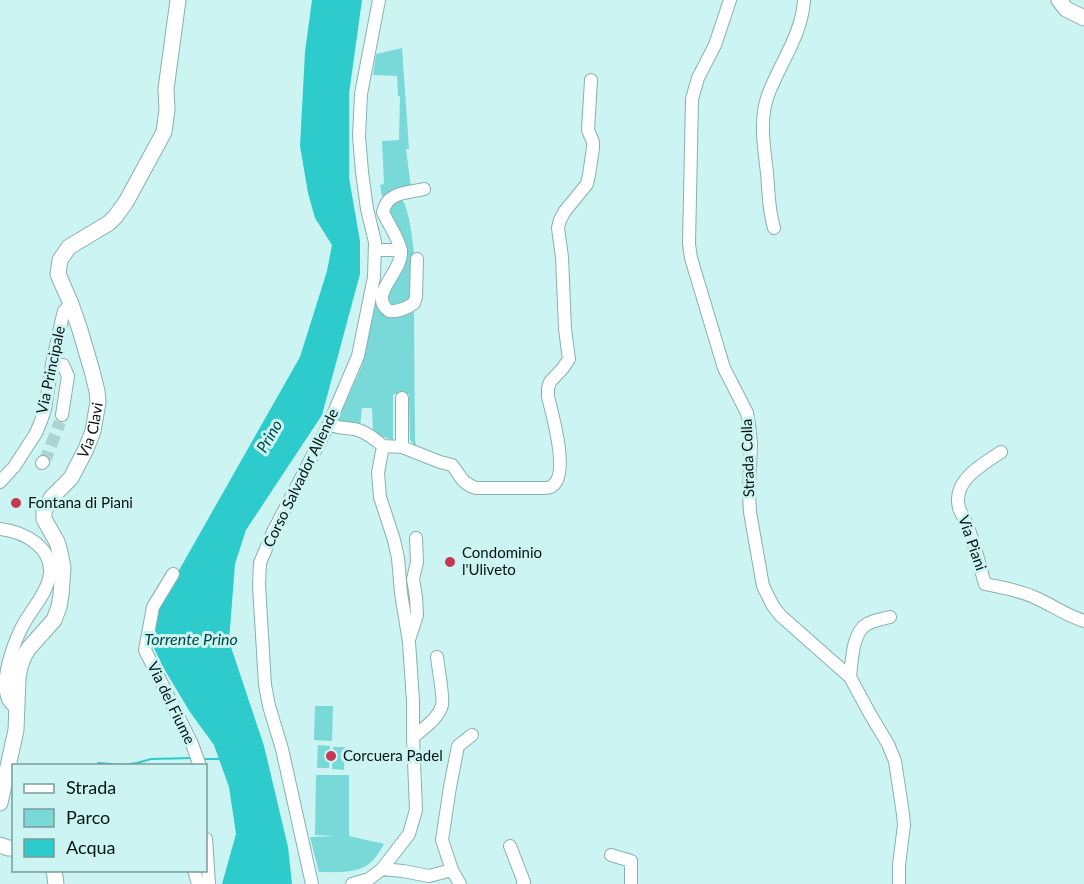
<svg xmlns="http://www.w3.org/2000/svg" width="1084" height="884" font-family="Lato,sans-serif">
	<style>
		.green { fill: #79d8d8 }
		.water { fill: #2dcbcb }
		.lines { fill: none; stroke-linecap: round; stroke-linejoin: round }
		.stream { stroke: #2dcbcb; stroke-width: 2 }
		.minor-tunnel { stroke: #add2d2; stroke-width: 12; stroke-dasharray: 12 6; stroke-linecap: butt }
		.minor-casing { stroke: #89b0af; stroke-width: 14 }
		.major-casing { stroke: #89b0af; stroke-width: 17 }
		.minor { stroke: #fff; stroke-width: 12 }
		.major { stroke: #fff; stroke-width: 15 }
		.poi-dot { fill: #c83751; stroke: #cbf4f3; stroke-width: 2 }
		.labels { text-anchor: middle; stroke-width: 6; stroke-linejoin: round; paint-order: stroke }
		.street-label { font-size: 15px; fill: #061414; stroke: #cbf4f3 }
		.poi-label { font-size: 15px; fill: #061414; stroke: #cbf4f3; text-anchor: start }
		.water-label { font-size: 16px; font-style: italic; fill: #004646; stroke: #cbf4f3 }
	</style>
	<rect width="100%" height="100%" fill="#cbf4f3"/>
	<!-- green -->
	<path class="green" d="M 402,48 L 409,149 L 406,149 L 411,188 L 390,192 L 382,197 L 380,185 L 384,184 L 382,141 L 399,140 L 400,96 L 398,96 L 397,76 L 373,75 L 376,54 Z
		M 401,198 C 409,207 413,242 414,255 L 411,256 L 409,302 L 395,308 L 385,299 L 402,267 L 387,210 Z
		M 375,301 L 377,301 L 379,307 L 414,309 L 415,439 L 416,445 L 419,450 L 410,440 L 409,394 L 393,394 L 393,440 L 381,436 L 373,431 L 372,408 L 362,408 L 360,426 L 341,422 L 339,420 L 339,417 L 362,366 Z
		M 315,706 L 333,706 L 332,741 L 314,740 Z
		M 318,745 L 330,746 L 329,768 L 317,768 Z
		M 333,747 L 345,747 L 344,770 L 332,769 Z
		M 316,775 L 349,775 L 349,836 L 384,844 C 380,851 376,858 370,863 C 358,874 334,872 319,872 L 310,837 L 336,836 L 315,835 Z"/>
	<!-- water -->
	<path class="water" d="M 312,0 L 362,0 L 349,94 L 349,178 L 360,241 L 360,274 L 322,415 L 246,530 L 235,564 L 229,641 L 264,746 L 288,847 L 292,884 L 222,884 L 236,834 L 229,787 L 214,745 L 190,712 L 163,667 L 152,644 L 161,602 L 300,357 L 327,271 L 332,245 L 315,218 L 308,193 L 300,146 L 305,52 Z"/>
	<g class="lines">
		<!-- stream -->
		<path class="stream" d="M 204,759 L 222,759
			M 98,763 L 124,765 L 137,763 L 151,759 L 193,758"/>
		<!-- minor-tunnel -->
		<path class="minor-tunnel" d="M 43,462 L 47,456 L 60,422"/>
		<defs>
			<path id="minor" d="M 730,0 L 715,45 L 698,78 L 692,99 L 689,244 L 691,258 L 724,368 L 747,413 L 749,424 L 751,444 L 749,493 L 750,512 L 763,586 L 773,606 L 781,616 L 850,677 L 870,714 L 888,744 L 895,761 L 903,814 L 904,825 L 899,865 L 899,884
				M 774,228 C 768,208 769,193 767,173 C 764,147 759,120 768,95 C 780,63 802,35 804,0
				M 375,250 L 401,250
				M 417,259 L 416,297 L 414,303 C 407,308 398,312 389,311 C 367,295 403,272 401,251 C 399,238 388,224 383,212 C 387,192 407,193 424,189
				M 52,364 L 63,365 L 68,376 L 62,415
				M 402,398 L 402,447
				M 329,424 C 337,429 348,427 358,430 C 367,433 375,439 383,446 L 378,473 L 380,497 L 394,540 L 398,558 L 401,593 L 409,642 L 413,701 L 413,737 L 416,810 L 409,834 L 382,869 L 369,879 L 352,884
				M 383,446 L 402,447 L 440,462 L 452,465 C 461,476 461,483 476,488 L 543,488 C 545,488 550,488 552,486 C 570,475 552,413 548,397 L 548,388 L 550,382 L 563,368 L 569,359 L 565,329 L 562,257 L 558,228 L 560,220 L 565,211 L 587,184 L 589,175 L 593,148 L 593,142 L 588,130 L 591,80
				M 1001,452 C 982,465 952,480 959,508 C 961,514 965,519 967,525 C 975,544 979,564 985,584 C 1003,588 1020,590 1036,598 C 1054,606 1065,615 1084,621
				M 42,463 L 43,462
				M 14,467 L 36,433 L 41,421 L 45,409 L 52,364 L 62,319 L 64,311 L 71,304
				M 0,482 L 11,470
				M 0,529 C 25,532 56,548 49,579 C 45,596 30,611 22,627 C 13,645 0,680 8,699 C 10,703 14,706 17,709
				M 173,574 L 153,607 L 145,650 L 192,744 L 200,766
				M 410,637 L 417,615 L 416,597 L 413,579 L 417,562 L 416,538
				M 850,677 C 852,661 852,633 867,624 C 874,620 882,619 890,617
				M 413,737 C 423,729 439,718 442,705 C 444,699 438,666 437,657
				M 206,839 L 209,884
				M 510,846 L 524,882 L 523,884
				M 611,855 L 631,861 L 631,884
				M 382,869 L 403,871 L 429,876 L 452,870
				M 194,870 L 198,884
				M 312,884 L 282,749 L 269,706 L 265,685 L 259,585 L 260,563 L 273,532 L 329,424 L 358,356 L 374,277 L 375,242 L 367,209 L 362,172 L 359,136 L 361,94 L 379,0
				M 460,884 L 452,870 L 442,840 L 450,787 L 458,746 L 472,735"/>
			<g id="major">
				<path d="M 1059,0 L 1066,9 L 1084,18"/>
				<path id="s1" d="M 0,803 L 16,730 L 18,678 L 20,667 L 24,656 L 29,648 L 54,620 L 59,607 L 61,595 L 63,568 L 60,552 L 57,542 L 44,519 L 44,511 L 52,497 L 71,478 L 86,449 L 93,431 L 98,402 L 97,391 L 92,371 L 80,330 L 71,304 L 58,274 L 60,260 L 69,247 L 109,223 L 115,217 L 126,202 L 164,132 L 167,110 L 166,89 L 178,0"/>
				<path d="M 0,845 L 8,848 L 14,848"/>
				<path d="M 54,870 L 56,884"/>
			</g>
		</defs>
		<!-- minor casing -->
		<use href="#minor" class="minor-casing"/>
		<!-- major casing -->
		<use href="#major" class="major-casing"/>
		<!-- minor -->
		<use href="#minor" class="minor"/>
		<!-- major -->
		<use href="#major" class="major"/>
	</g>
	<!-- markers -->
	<g class="poi-dot">
		<circle cx="16" cy="503" r="6"/>
		<circle cx="450" cy="562" r="6"/>
		<circle cx="331" cy="756" r="6"/>
	</g>
	<g class="labels">
		<!-- street labels -->
		<g class="street-label">
			<text transform="translate(51 370) rotate(-78)" y="5">Via Principale</text>
			<text dy="5" stroke="none"><textPath href="#s1" startOffset="406">Via Clavi</textPath></text>
			<text transform="translate(748 458) rotate(-92)" y="5">Strada Colla</text>
			<text transform="translate(301 478) rotate(-64)" y="5">Corso Salvador Allende</text>
			<text transform="translate(972 543) rotate(71)" y="5">Via Piani</text>
			<text transform="translate(171 703) rotate(64)" y="5">Via del Fiume</text>
		</g>
		<!-- poi labels -->
		<g class="poi-label">
			<text x="28" y="508">Fontana di Piani</text>
			<text x="462" y="558">Condominio<tspan x="462" dy="17">l'Uliveto</tspan></text>
			<text x="343" y="761">Corcuera Padel</text>
		</g>
		<!-- water labels -->
		<g class="water-label">
			<text transform="translate(269 436) rotate(-60)" y="6">Prino</text>
			<text x="191" y="645">Torrente Prino</text>
		</g>
	</g>
	<!-- legend -->
	<rect x="12" y="764" width="195" height="108" fill="#cbf4f3" stroke="#7c9a9a" stroke-width="1.5"/>
	<rect x="24" y="784" width="30" height="9" fill="#ffffff" stroke="#7c9a9a" stroke-width="1.5"/>
	<text x="66" y="794" font-size="18" fill="#061414">Strada</text>
	<rect x="24" y="809" width="30" height="18" fill="#79d8d8" stroke="#7c9a9a" stroke-width="1.5"/>
	<text x="66" y="824" font-size="18" fill="#061414">Parco</text>
	<rect x="24" y="839" width="30" height="18" fill="#2dcbcb" stroke="#7c9a9a" stroke-width="1.5"/>
	<text x="66" y="854" font-size="18" fill="#061414">Acqua</text>
</svg>
